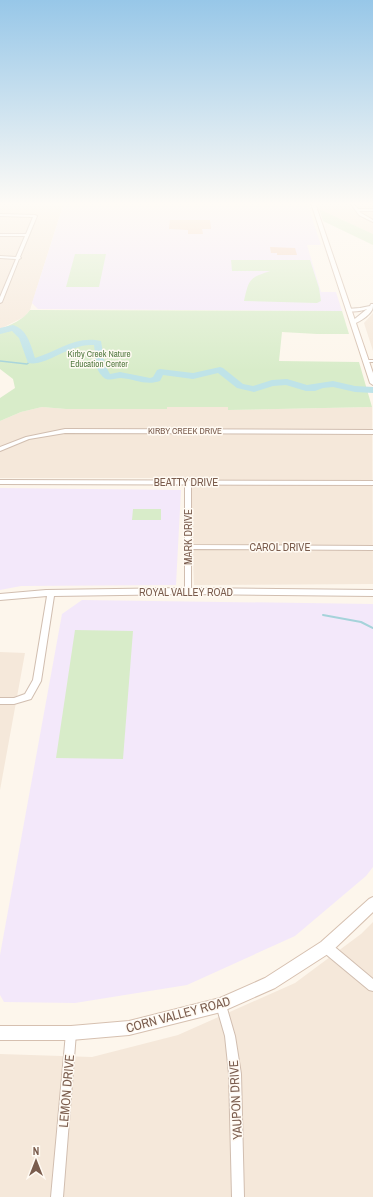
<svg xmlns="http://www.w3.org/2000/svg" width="373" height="1197" font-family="'Archivo Narrow',sans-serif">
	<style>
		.residential { fill: #f5e8da }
		.education { fill: #f3e8fa }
		.green { fill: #d8ecc9 }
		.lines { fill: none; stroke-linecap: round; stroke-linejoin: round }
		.stream-far1 { stroke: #a5d3da; stroke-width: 1.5 }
		.stream { stroke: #a5d3da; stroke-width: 2 }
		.river { fill: #bfe3e8; fill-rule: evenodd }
		.building { fill: #f3d5c3 }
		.minor-casing { stroke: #d1beb0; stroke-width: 2 }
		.tertiary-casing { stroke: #d1beb0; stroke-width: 2 }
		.secondary-casing { stroke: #d6c0b0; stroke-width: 2 }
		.minor { fill: #fff; fill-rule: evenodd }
		.tertiary { fill: #fff; fill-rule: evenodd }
		.secondary { fill: #fff; fill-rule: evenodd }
		.labels { text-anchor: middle; stroke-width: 3; stroke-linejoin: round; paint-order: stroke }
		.far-park-label { font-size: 9px; fill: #537a41; stroke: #fffaf3 }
		.far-street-label { font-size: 9px; fill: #7a5c4d; stroke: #fffaf3 }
		.street-label { font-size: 11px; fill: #7a5c4d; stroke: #fffaf3 }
		.near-street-label { font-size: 13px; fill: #7a5c4d; stroke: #fffaf3 }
	</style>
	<rect width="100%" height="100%" fill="#fdf6ec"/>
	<!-- residential -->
	<path class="residential" d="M 0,203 L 63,205 L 30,310 L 24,317 L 0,329 Z
		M 318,203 L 373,203 L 373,234 L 319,209 Z
		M 373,313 L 373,351 L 364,323 Z
		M 42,407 L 66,409 L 167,409 L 167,407 L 228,407 L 229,410 L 372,407 L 373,584 L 194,585 L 190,478 L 0,478 L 0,421 L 21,412 Z
		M 0,652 L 25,653 L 0,790 Z
		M 373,922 L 373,1197 L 0,1197 L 0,1054 L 92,1057 L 178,1035 L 295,983 L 361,934 Z"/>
	<!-- education -->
	<path class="education" d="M 64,203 L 307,203 L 321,245 L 307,245 L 321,292 L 336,292 L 342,311 L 38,309 L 32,303 Z
		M 0,488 L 181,490 L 176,585 L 21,586 L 0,590 Z
		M 82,600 L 373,604 L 373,867 L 366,876 L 295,936 L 187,985 L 75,1003 L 4,1002 L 0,995 L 0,955 L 62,614 Z"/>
	<!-- green -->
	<path class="green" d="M 319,209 L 373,234 L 373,245 L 323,221 Z
		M 75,254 L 106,254 L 99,287 L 66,287 Z
		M 231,260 L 310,260 L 319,288 L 321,301 L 317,303 L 244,301 C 249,279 249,278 270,271 L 232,271 Z
		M 30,310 L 342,311 L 349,334 L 317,334 L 282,332 L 279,361 L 359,362 L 372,407 L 228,410 L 228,407 L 167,407 L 167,409 L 66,409 L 42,407 L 21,412 L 0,421 L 0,398 L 15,388 L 13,379 L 0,369 L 0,329 C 11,325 23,320 30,310 Z
		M 133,509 L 161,509 L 161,520 L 132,520 Z
		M 75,630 L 133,631 L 123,759 L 56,758 Z"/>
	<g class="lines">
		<!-- stream-far1 -->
		<path class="stream-far1" d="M 0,361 L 27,364 L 31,361"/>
		<!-- stream -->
		<path class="stream" d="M 323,615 L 361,622 L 373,628"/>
		<!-- river -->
		<path class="river" d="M 13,325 C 27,329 31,345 35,358 C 58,351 76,335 101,341 L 105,365 L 110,374 L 120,372 L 150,378 L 153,377 L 157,370 L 160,369 L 193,373 L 220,367 L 223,368 L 243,384 L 253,386 L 272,380 L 287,379 L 307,385 L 333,381 L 355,386 L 373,387 L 373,393 L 355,392 L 333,387 L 323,388 L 315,391 L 306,391 L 286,385 L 273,386 L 254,392 L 237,388 L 218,373 L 193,379 L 163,375 L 160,381 C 146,386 135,379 121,378 C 115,378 108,382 103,377 C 94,369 96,357 94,345 C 69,343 46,367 28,363 L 19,338 L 12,331 L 0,334 L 0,328 Z"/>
	</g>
	<!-- building -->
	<path class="building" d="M 170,220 L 210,220 L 211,229 L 202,229 L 203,234 L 188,234 L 188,230 L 169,229 Z
		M 270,247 L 295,248 L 297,255 L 277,255 L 277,253 L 271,253 Z"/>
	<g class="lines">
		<defs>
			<path id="minor" d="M 350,203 L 353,203 L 358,209 L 373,209 L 373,211 L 359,211 L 361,213 L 373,220 L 373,222 L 359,215 Z
				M 0,214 L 35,215 L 37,216 L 20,257 L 21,258 L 19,259 L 2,302 L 0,303 L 0,297 L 16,259 L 0,258 L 0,256 L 16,257 L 25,236 L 0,236 L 0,234 L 26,234 L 33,217 L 0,216 Z
				M 364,360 L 373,360 L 373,362 L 364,362 Z
				M 65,429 L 373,430 L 373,434 L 65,433 L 29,439 L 0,451 L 0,447 L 26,437 Z
				M 188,480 L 191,482 L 191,545 L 373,546 L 373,550 L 191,549 L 191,588 L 373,590 L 373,596 L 188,594 L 54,596 L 41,681 L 31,699 L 14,704 L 0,704 L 0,698 L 14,698 L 25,694 L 33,680 L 47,596 L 0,600 L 0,594 L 46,590 L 185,588 L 185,482 Z
				M 326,942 L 330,943 L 373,979 L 373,991 L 369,990 L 322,951 L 321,947 L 322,943 Z
				M 221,1000 L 225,1001 L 226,1005 L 235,1036 L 241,1074 L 244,1197 L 232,1197 L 229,1074 L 225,1036 L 216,1005 L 217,1001 Z
				M 71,1028 L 75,1029 L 76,1033 L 63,1197 L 51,1197 L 66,1033 L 67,1029 Z"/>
			<path id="tertiary" d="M 371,304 L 373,304 C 373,306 373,308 372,310 C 369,316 357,324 351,324 L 351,322 L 367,309 C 361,311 352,313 346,310 L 347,309 L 360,308 L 370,306 Z
				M 0,480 L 373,481 L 373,485 L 0,484 Z"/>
			<path id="secondary" d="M 311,203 L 315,203 L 373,373 L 373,385 L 370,383 Z
				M 373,897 L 373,912 L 331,952 L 275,988 L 221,1012 L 129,1035 L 71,1040 L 0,1040 L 0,1026 L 71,1026 L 129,1021 L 220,998 L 265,978 L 321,942 L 369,899 Z"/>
		</defs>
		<!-- minor casing -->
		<use href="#minor" class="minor-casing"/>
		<!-- tertiary casing -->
		<use href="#tertiary" class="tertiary-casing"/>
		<!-- secondary casing -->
		<use href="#secondary" class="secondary-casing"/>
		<!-- minor -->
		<use href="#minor" class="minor"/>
		<!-- tertiary -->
		<use href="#tertiary" class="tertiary"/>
		<!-- secondary -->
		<use href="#secondary" class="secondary"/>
	</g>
	<!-- sky -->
	<linearGradient id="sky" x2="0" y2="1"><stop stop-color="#97c7e8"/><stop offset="0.55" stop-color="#fefbf6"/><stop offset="1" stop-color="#fefbf6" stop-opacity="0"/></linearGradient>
	<rect width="373" height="371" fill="url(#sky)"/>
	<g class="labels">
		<!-- far-park labels -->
		<g class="far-park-label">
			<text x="99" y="357">Kirby Creek Nature<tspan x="99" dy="10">Education Center</tspan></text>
		</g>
		<!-- far-street labels -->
		<g class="far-street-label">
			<text x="185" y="434">KIRBY CREEK DRIVE</text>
		</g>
		<!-- street labels -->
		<g class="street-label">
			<text x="186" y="486">BEATTY DRIVE</text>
			<text transform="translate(188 537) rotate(-90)" y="4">MARK DRIVE</text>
			<text x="280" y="551">CAROL DRIVE</text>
			<text x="186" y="596">ROYAL VALLEY ROAD</text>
		</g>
		<!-- near-street labels -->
		<g class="near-street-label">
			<text transform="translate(178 1014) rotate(-15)" y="5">CORN VALLEY ROAD</text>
			<text transform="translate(66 1091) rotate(-85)" y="5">LEMON DRIVE</text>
			<text transform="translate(235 1100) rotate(-93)" y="5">YAUPON DRIVE</text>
		</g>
	</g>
	<!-- north arrow -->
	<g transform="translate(36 1161)" stroke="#fffaf3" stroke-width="3" paint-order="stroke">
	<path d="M0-3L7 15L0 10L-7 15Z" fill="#7a5c4d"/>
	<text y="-6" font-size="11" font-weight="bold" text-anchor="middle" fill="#7a5c4d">N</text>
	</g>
</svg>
